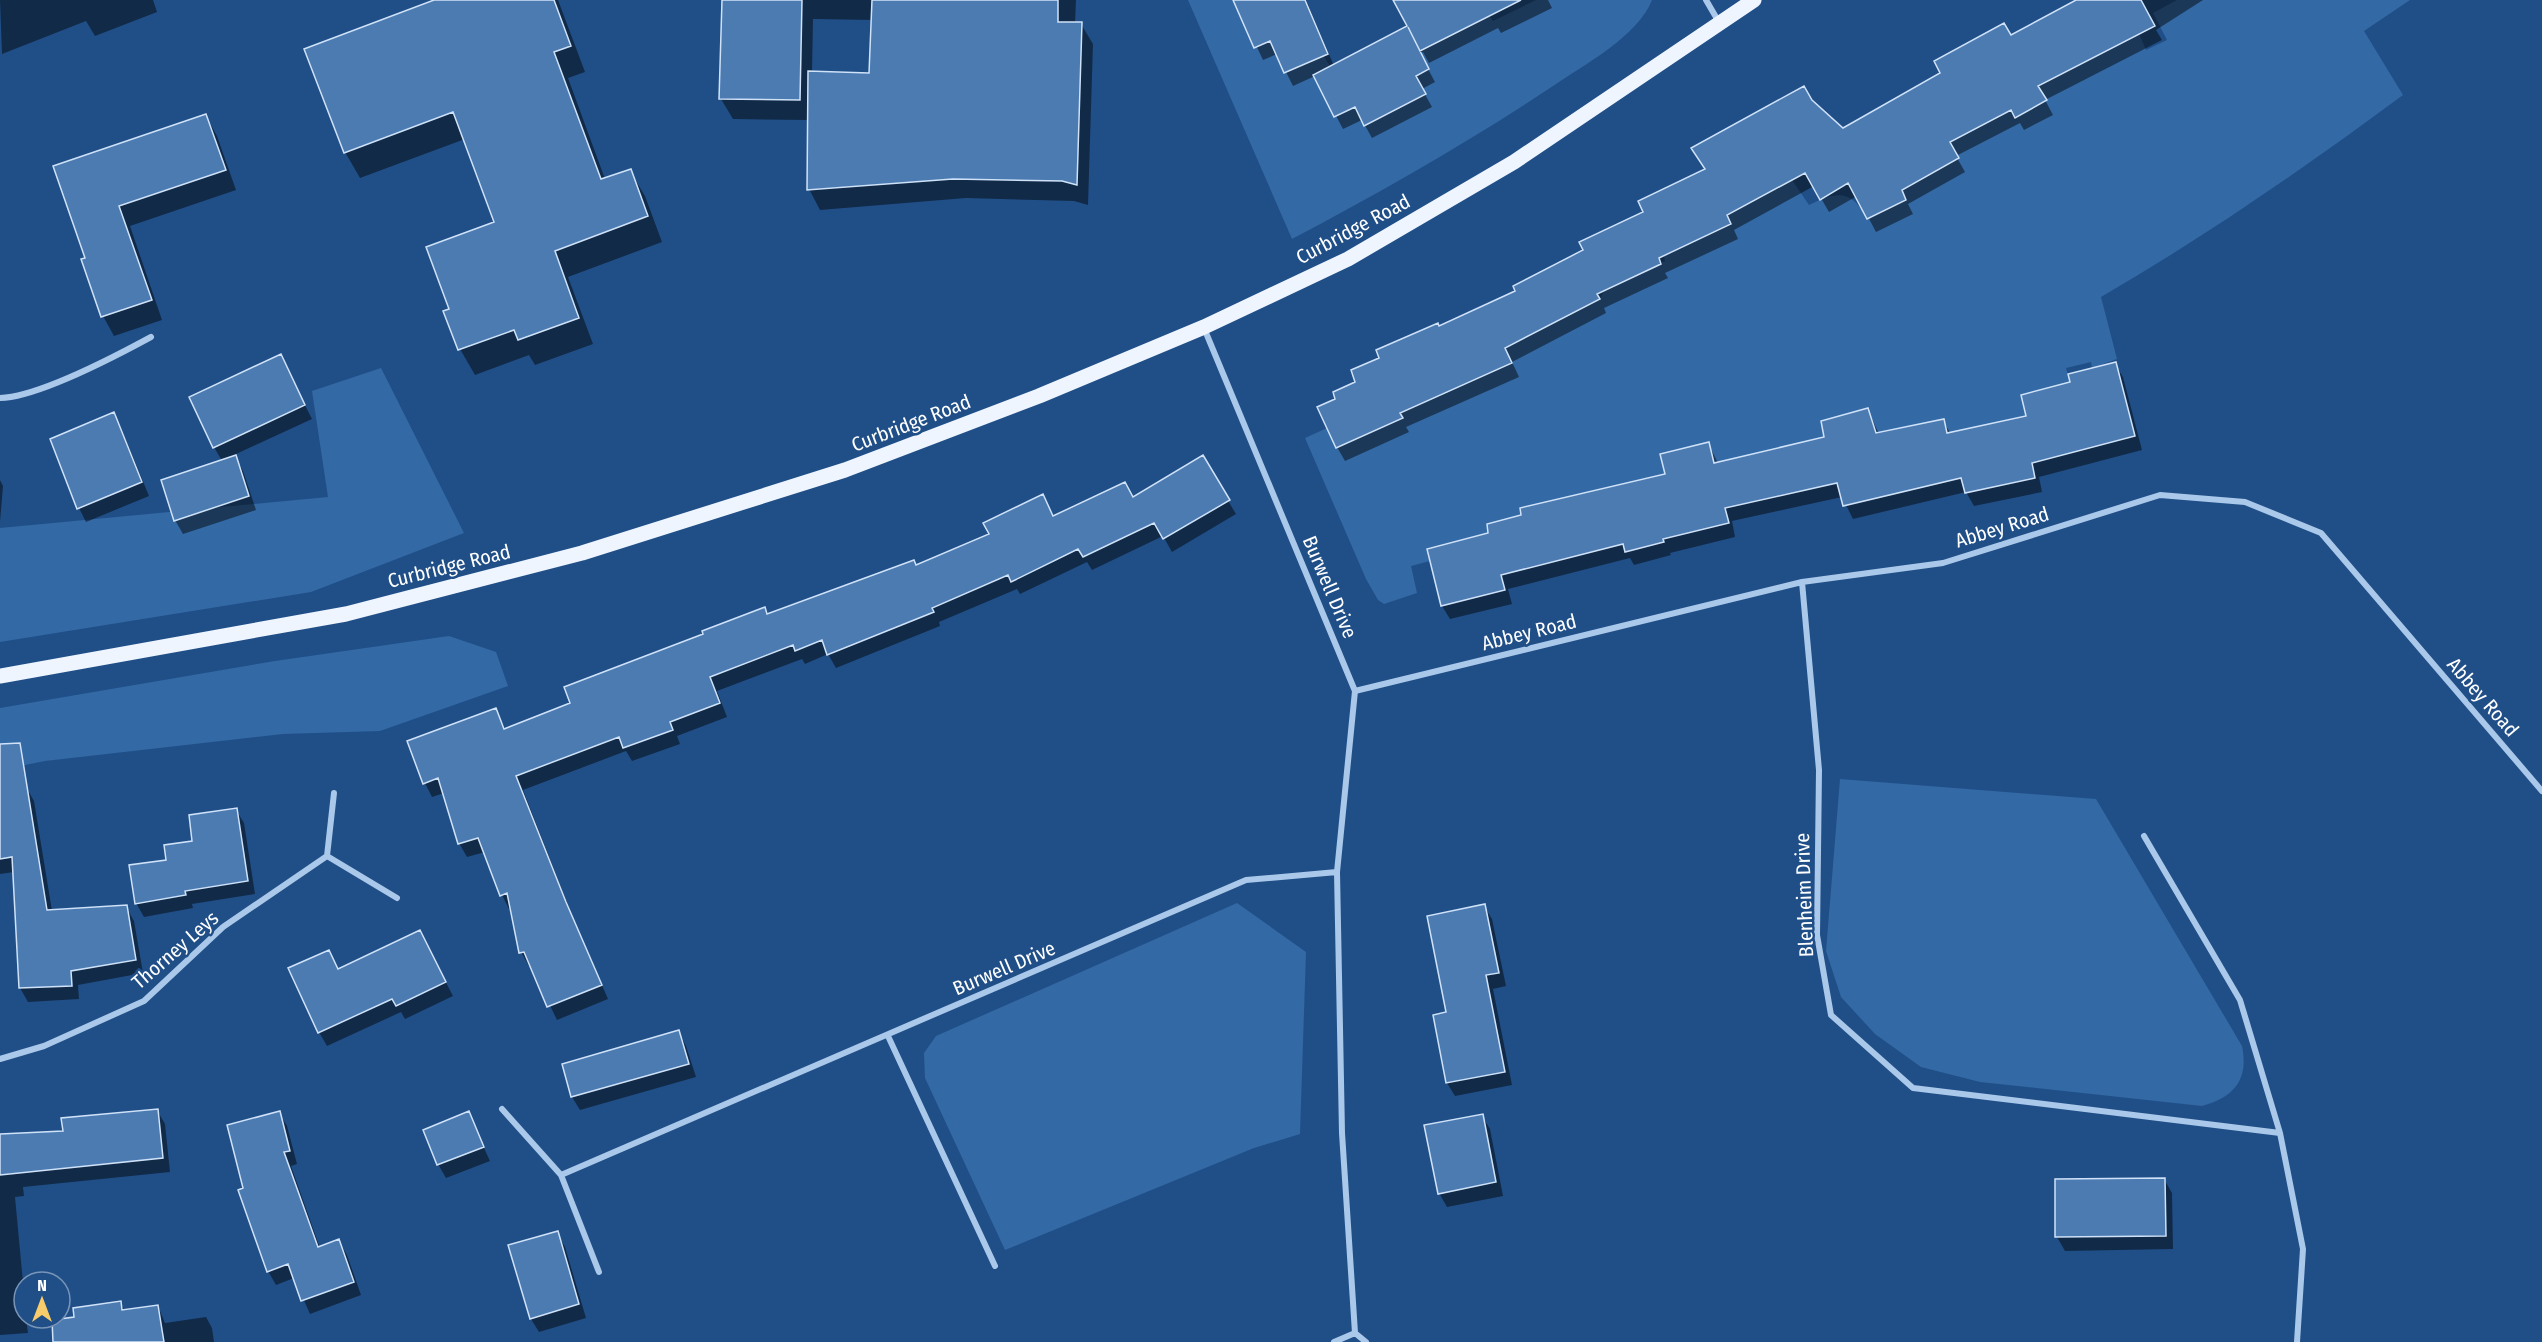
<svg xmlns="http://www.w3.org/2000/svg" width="2542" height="1342" font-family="'Fira Sans Condensed',sans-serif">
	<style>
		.green { fill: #3369a5 }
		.shadow { fill: #0007; fill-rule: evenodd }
		.building { fill: #4c7bb2; stroke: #cfe2f8; stroke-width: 1.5 }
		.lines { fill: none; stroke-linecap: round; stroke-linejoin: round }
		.street { stroke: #aac8ea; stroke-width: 6 }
		.primary { stroke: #eef5fe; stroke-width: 15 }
		.labels { text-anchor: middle; stroke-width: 5; stroke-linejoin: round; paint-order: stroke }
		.street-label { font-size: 20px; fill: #fff; stroke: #204f88 }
	</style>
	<rect width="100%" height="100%" fill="#204f88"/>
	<!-- green -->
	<path class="green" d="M 1188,0 L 1233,0 L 1270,41 L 1284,73 L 1307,64 L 1305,58 L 1316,42 C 1324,59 1336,73 1345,90 L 1334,117 L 1355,106 L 1364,126 L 1426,94 L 1416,76 L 1429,69 L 1420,51 L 1489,15 L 1493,21 L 1536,0 L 1652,0 C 1638,36 1584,65 1553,86 C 1469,142 1381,192 1292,239 Z
		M 2177,0 L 2410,0 L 2364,31 L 2403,95 C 2306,167 2206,236 2101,297 L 2117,359 L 2092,368 L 2091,362 L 2066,368 L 2073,393 L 2021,395 L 2027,416 L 1947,433 L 1944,420 L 1876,433 L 1868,408 L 1821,421 L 1825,437 L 1714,463 L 1709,442 L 1660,454 L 1665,474 L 1521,508 L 1521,515 L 1487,524 L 1488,533 L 1428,548 L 1430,561 L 1411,566 L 1417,593 L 1384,604 L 1378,600 L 1366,579 L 1305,438 L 1327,428 L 1336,448 L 1402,419 L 1400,414 L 1403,412 L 1512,363 L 1505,348 L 1600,299 L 1604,291 L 1665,261 L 1664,256 L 1731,225 L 1727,215 L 1792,180 L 1809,205 C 1836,192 1851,188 1867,219 L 1906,200 L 1899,185 L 1932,173 L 1959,158 L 1950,142 L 2006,100 L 2016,118 L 2046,101 L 2039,87 L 2135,24 L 2146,50 L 2167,40 L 2153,13 Z
		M 381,368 L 464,533 L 311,592 L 0,642 L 0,528 L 328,497 L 312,391 Z
		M 449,636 L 496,652 L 508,686 L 380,731 L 283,734 L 45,761 L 0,770 L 0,708 L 275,661 Z
		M 1840,779 L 2096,799 L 2242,1046 C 2249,1080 2234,1097 2202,1106 L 1980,1082 L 1921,1067 L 1875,1034 L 1841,997 L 1826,951 Z
		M 1237,903 L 1306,952 L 1300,1134 L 1254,1148 L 1005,1250 L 925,1078 L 924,1053 L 936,1036 Z"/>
	<!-- shadow -->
	<path class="shadow" d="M 0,0 L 153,0 L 157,12 L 95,36 L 86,21 L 2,54 Z
		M 438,0 L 558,0 L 585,72 L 568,78 L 605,179 L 630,171 L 645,196 L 662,242 L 568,277 L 593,344 L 535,365 L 529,355 L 475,375 L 460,349 L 451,310 L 496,223 L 465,139 L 360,178 L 345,152 Z
		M 723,0 L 1076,0 L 1075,24 L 1081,24 L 1093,44 L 1088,205 L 1074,201 L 966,198 L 820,210 L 809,189 L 809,120 L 733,119 L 721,99 ZM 813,19 L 873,20 L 871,75 L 812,73 Z
		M 1235,0 L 1306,0 L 1334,66 L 1409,27 L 1416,0 L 1548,0 L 1552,8 L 1501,33 L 1498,28 L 1429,63 L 1423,52 L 1420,54 L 1435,82 L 1422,89 L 1432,107 L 1372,138 L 1362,120 L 1343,129 L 1315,76 L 1293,86 L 1277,54 L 1263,60 Z
		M 2079,0 L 2203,0 L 2156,30 L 2162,40 L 2045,100 L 2053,115 L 2024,130 L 2020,123 L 1956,156 L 1965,172 L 1908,204 L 1913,214 L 1876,232 L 1857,196 L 1829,212 L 1814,186 L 1734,230 L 1738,239 L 1665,273 L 1668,278 L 1604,308 L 1606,313 L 1512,362 L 1519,377 L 1406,427 L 1409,432 L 1345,461 L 1337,447 L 1337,400 L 1381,359 L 1517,291 L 1585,251 L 1811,101 L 1843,130 Z
		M 206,116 L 217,136 L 236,190 L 130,226 L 162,320 L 114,336 L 103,316 L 87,258 L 55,167 Z
		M 280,356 L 312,419 L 234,455 L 243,471 L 256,510 L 183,534 L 175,520 L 222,461 L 214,447 Z
		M 2115,364 L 2123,377 L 2142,450 L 2039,477 L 2042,492 L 1974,506 L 1966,492 L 1853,519 L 1842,497 L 1732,521 L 1735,537 L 1670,553 L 1671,555 L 1634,565 L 1630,558 L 1508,589 L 1512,604 L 1450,619 L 1442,606 L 1429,550 L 1490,534 L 1667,475 L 1708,443 L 1718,463 L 1826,438 L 1868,410 L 1879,434 L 1943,421 L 1951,434 L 2028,417 L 2072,383 Z
		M 113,414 L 121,428 L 149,496 L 86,522 L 79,508 Z
		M 1202,457 L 1236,514 L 1172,552 L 1163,536 L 1092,570 L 1087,562 L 1020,594 L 1017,589 L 939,622 L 940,626 L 836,668 L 828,654 L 805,664 L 802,659 L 717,691 L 727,717 L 677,736 L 680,744 L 632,761 L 626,751 L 523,790 L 573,918 L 608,999 L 557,1020 L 531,966 L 529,966 L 521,952 L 511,908 L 509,909 L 502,895 L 485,852 L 467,857 L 459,843 L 444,793 L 432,797 L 425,783 L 495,710 L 506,730 L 572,703 L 768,615 L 916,567 L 991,535 L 1042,496 L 1054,517 L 1133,499 Z
		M 0,480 L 3,486 L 0,522 Z
		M 26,787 L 34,801 L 52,911 L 126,907 L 134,921 L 143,973 L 78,985 L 79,999 L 28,1002 L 20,988 L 14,872 L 0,874 L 0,791 Z
		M 236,810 L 244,823 L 255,894 L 192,904 L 193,908 L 144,917 L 136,903 L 168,861 Z
		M 1484,906 L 1492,919 L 1506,986 L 1493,989 L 1512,1085 L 1455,1096 L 1447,1083 L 1448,1013 Z
		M 420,932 L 453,996 L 405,1019 L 401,1012 L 327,1046 L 319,1032 L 339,970 Z
		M 679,1032 L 686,1046 L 696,1077 L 580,1110 L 572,1097 L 563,1065 Z
		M 157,1110 L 165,1124 L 170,1172 L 23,1187 L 24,1196 L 15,1197 L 24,1293 L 24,1318 L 26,1318 L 28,1333 L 0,1335 L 0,1136 L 64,1133 Z
		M 279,1113 L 287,1126 L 297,1164 L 291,1166 L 320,1248 L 339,1241 L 347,1255 L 361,1295 L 310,1314 L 294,1278 L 276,1285 L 268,1271 L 245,1189 Z
		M 468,1113 L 490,1161 L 446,1178 L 438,1164 Z
		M 1482,1116 L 1490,1129 L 1503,1196 L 1447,1207 L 1439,1193 Z
		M 2164,1179 L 2172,1193 L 2173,1249 L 2065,1251 L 2057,1237 Z
		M 557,1233 L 565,1247 L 586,1318 L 539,1332 L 531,1319 Z
		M 120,1303 L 125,1311 L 158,1306 L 165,1323 L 206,1317 L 212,1328 L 214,1342 L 79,1342 Z"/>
	<!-- building -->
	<path class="building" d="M 434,0 L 554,0 L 571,46 L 554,52 L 601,179 L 631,169 L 648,216 L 555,251 L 579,318 L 518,340 L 514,330 L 458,350 L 443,311 L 449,309 L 426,247 L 494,222 L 453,112 L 344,153 L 304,49 Z
		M 722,0 L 802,0 L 800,100 L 719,99 Z
		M 872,0 L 1058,0 L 1058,22 L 1082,22 L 1077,185 L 1062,181 L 953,179 L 807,190 L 808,71 L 869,73 Z
		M 1233,0 L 1305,0 L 1328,54 L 1284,73 L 1270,41 L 1254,48 Z
		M 1393,0 L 1521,0 L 1420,51 L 1408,27 L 1429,69 L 1416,76 L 1426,94 L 1364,126 L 1355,107 L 1334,117 L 1313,75 L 1407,26 Z
		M 2076,0 L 2141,0 L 2155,26 L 2038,86 L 2047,100 L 2015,118 L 2011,110 L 1950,142 L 1959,158 L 1902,190 L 1906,200 L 1867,219 L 1848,183 L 1820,200 L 1805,173 L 1727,215 L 1731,224 L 1659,258 L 1661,264 L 1597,294 L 1600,299 L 1505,348 L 1512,363 L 1400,413 L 1403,418 L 1336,448 L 1317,407 L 1335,399 L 1333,392 L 1355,382 L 1351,370 L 1379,358 L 1376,350 L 1438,323 L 1439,326 L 1515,291 L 1513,286 L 1583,250 L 1579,242 L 1643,212 L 1638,201 L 1705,169 L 1691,148 L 1804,86 L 1812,100 L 1843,128 L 1940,73 L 1934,61 L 2004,23 L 2011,35 Z
		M 206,114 L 226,170 L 119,206 L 152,300 L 101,317 L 81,259 L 85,258 L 53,166 Z
		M 281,354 L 305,405 L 213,448 L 189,397 Z
		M 2116,362 L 2135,436 L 2032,463 L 2035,478 L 1965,493 L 1961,478 L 1843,506 L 1837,483 L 1725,508 L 1729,523 L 1663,539 L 1664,542 L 1625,552 L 1623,544 L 1501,575 L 1505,590 L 1441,606 L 1427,549 L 1488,533 L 1487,524 L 1521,515 L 1520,508 L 1665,474 L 1660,454 L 1709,442 L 1714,463 L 1824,437 L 1821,421 L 1868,408 L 1876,433 L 1944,419 L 1947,433 L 2026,416 L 2021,395 L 2070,382 L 2068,374 Z
		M 114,412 L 142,482 L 77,509 L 50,439 Z
		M 236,455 L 249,496 L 174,521 L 161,480 Z
		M 1203,455 L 1230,500 L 1163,539 L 1154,523 L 1083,557 L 1078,549 L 1011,582 L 1008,575 L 932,608 L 934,612 L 827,655 L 822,640 L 795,651 L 793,645 L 710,677 L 720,703 L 670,722 L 673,730 L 623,748 L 619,737 L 516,776 L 566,902 L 602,985 L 547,1007 L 524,952 L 519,953 L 507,893 L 500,896 L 478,838 L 458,844 L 438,778 L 423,784 L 407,741 L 496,708 L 504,729 L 570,703 L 564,687 L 703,634 L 702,631 L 765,607 L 767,614 L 914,560 L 916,565 L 989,534 L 983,523 L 1043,494 L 1053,516 L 1125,482 L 1133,497 Z
		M 20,743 L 47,910 L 127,905 L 136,960 L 71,971 L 72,986 L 19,988 L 12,857 L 0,859 L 0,744 Z
		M 237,808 L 248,881 L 185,891 L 186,895 L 135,904 L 129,865 L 166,860 L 164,845 L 192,841 L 189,815 Z
		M 1485,904 L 1499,973 L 1486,975 L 1505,1072 L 1446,1083 L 1433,1015 L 1446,1012 L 1427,916 Z
		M 420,930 L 446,982 L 396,1006 L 392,999 L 318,1033 L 288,968 L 329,950 L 338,969 Z
		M 679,1030 L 689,1064 L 571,1097 L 562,1064 Z
		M 158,1109 L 163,1158 L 0,1175 L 0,1134 L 63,1131 L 61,1118 Z
		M 280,1111 L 290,1151 L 284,1152 L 318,1247 L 339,1239 L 354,1282 L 301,1301 L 288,1264 L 267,1272 L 238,1190 L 243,1188 L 227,1125 Z
		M 469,1111 L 484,1147 L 437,1165 L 423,1130 Z
		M 1483,1114 L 1496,1182 L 1438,1194 L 1424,1125 Z
		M 2165,1178 L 2166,1236 L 2055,1237 L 2055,1179 Z
		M 558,1231 L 579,1304 L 530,1319 L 508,1245 Z
		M 121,1301 L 122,1310 L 158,1305 L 164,1342 L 53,1342 L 52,1320 L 74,1317 L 73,1308 Z"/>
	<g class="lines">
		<!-- street -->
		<path class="street" d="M 1706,0 L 1720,24
			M 1204,328 L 1355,691 L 1337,872 L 1342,1133 L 1355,1333 L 1366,1342
			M 0,398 C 39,397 116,356 151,337
			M 1802,582 L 1819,770 L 1817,935 L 1831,1015 L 1913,1088 L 2280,1133
			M 1355,691 L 1802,582 L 1943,563 L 2160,495 L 2245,502 L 2321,533 L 2542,791
			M 2144,836 L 2240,1000 L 2280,1133 L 2303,1249 L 2297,1342
			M 327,856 L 334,793
			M 888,1036 L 995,1266
			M 0,1059 L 44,1046 L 144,1001 L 223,927 L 327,856 L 397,898
			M 502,1109 L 561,1175 L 599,1272
			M 561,1175 L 1246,880 L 1337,872
			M 1334,1342 L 1355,1333"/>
		<!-- primary -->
		<path class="primary" d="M 0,676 L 346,614 L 582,553 L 845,470 L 1039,396 L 1204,327 L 1348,259 L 1514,162 L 1754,0"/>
	</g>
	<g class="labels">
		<!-- street labels -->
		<g class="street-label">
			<text transform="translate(1353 229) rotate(-28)" y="7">Curbridge Road</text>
			<text transform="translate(911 423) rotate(-21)" y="7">Curbridge Road</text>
			<text transform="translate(2002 527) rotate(-17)" y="7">Abbey Road</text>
			<text transform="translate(449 566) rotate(-14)" y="7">Curbridge Road</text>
			<text transform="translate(1330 587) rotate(67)" y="7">Burwell Drive</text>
			<text transform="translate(1529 632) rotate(-14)" y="7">Abbey Road</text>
			<text transform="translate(2483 697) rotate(49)" y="7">Abbey Road</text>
			<text transform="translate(1804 895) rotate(-92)" y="7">Blenheim Drive</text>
			<text transform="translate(175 950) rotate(-41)" y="7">Thorney Leys</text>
			<text transform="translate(1004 968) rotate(-23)" y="7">Burwell Drive</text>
		</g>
	</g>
	<!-- north arrow -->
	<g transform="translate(42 1300)"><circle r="28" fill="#204f88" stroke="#7995b8" stroke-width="1.5"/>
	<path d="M0-4.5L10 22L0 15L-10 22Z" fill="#f8cc6a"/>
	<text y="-9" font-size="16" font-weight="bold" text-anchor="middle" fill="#ffffff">N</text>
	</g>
</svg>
